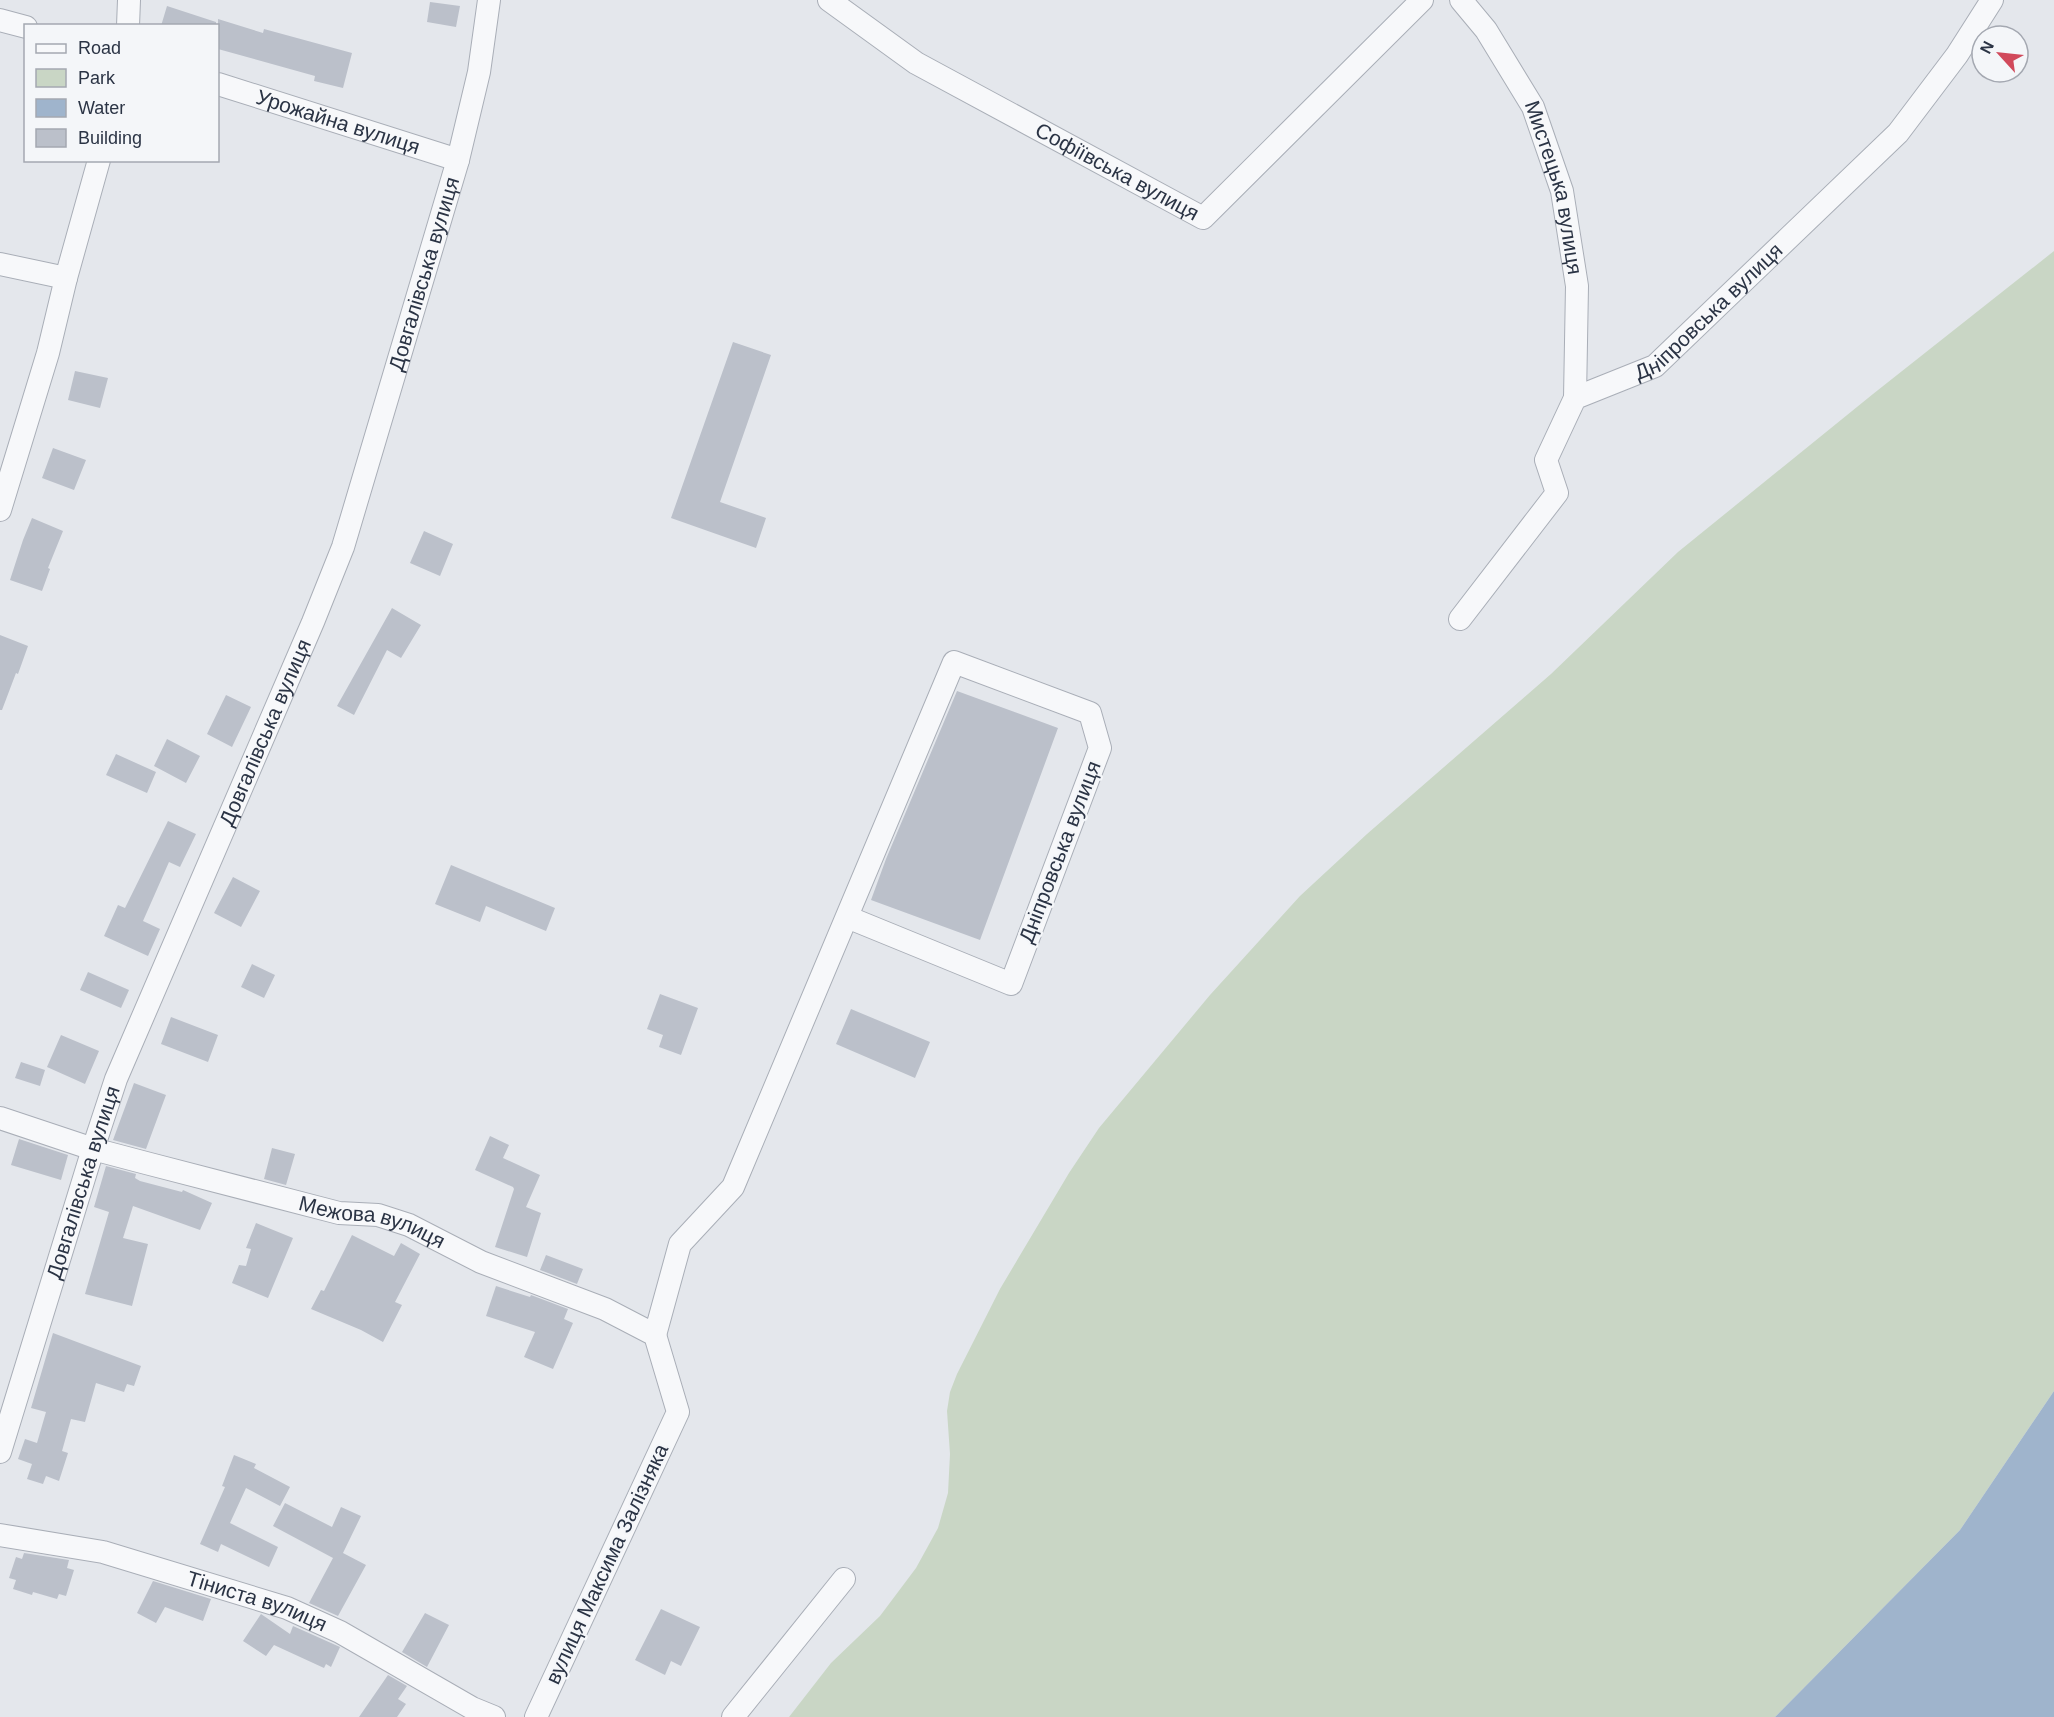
<svg xmlns="http://www.w3.org/2000/svg" width="2054" height="1717" font-family="Arial,sans-serif">
	<style>
		.green { fill: #c9d6c5 }
		.water { fill: #9fb4cc }
		.building { fill: #bbc0ca }
		.lines { fill: none; stroke-linecap: round; stroke-linejoin: round }
		.minor-casing { stroke: #a9aeb7; stroke-width: 24 }
		.minor { stroke: #f7f8fa; stroke-width: 22 }
		.labels { text-anchor: middle; stroke-width: 4.5; stroke-linejoin: round; paint-order: stroke }
		.street-label { font-size: 21px; fill: #2b3445; stroke: #f4f6f9 }
	</style>
	<rect width="100%" height="100%" fill="#e4e7ec"/>
	<!-- green -->
	<path class="green" d="M 2054,251 L 2054,1391 L 1960,1530 L 1775,1717 L 789,1717 L 831,1663 L 880,1616 L 916,1568 L 938,1528 L 948,1493 L 950,1454 L 947,1411 L 950,1392 L 957,1374 L 1000,1289 L 1069,1173 L 1099,1128 L 1210,995 L 1300,896 L 1367,834 L 1551,674 L 1678,552 L 1873,394 Z"/>
	<!-- water -->
	<path class="water" d="M 2054,1391 L 2054,1717 L 1775,1717 L 1960,1530 Z"/>
	<!-- building -->
	<path class="building" d="M 430,2 L 460,6 L 456,27 L 427,22 Z
		M 167,6 L 216,22 L 216,26 L 161,26 Z
		M 218,19 L 263,33 L 264,29 L 352,53 L 343,88 L 314,81 L 315,76 L 218,49 Z
		M 733,342 L 771,355 L 720,502 L 766,518 L 756,548 L 671,518 Z
		M 75,371 L 108,378 L 100,408 L 68,400 Z
		M 53,448 L 86,460 L 74,490 L 42,478 Z
		M 32,518 L 63,531 L 48,568 L 50,569 L 42,591 L 10,580 L 23,540 Z
		M 424,531 L 453,544 L 440,576 L 410,563 Z
		M 392,608 L 421,625 L 401,658 L 387,650 L 354,715 L 337,706 Z
		M 0,635 L 28,646 L 18,674 L 16,673 L 2,710 L 0,710 Z
		M 957,691 L 1058,728 L 980,940 L 871,900 L 886,859 Z
		M 226,695 L 251,707 L 232,747 L 207,734 Z
		M 167,739 L 200,756 L 186,783 L 154,766 Z
		M 116,754 L 156,772 L 147,793 L 106,775 Z
		M 168,821 L 196,834 L 180,867 L 169,862 L 143,921 L 160,929 L 148,956 L 104,936 L 118,905 L 125,908 Z
		M 451,865 L 555,908 L 546,931 L 486,906 L 480,922 L 435,904 Z
		M 233,877 L 260,891 L 241,927 L 214,913 Z
		M 252,964 L 275,975 L 264,998 L 241,987 Z
		M 88,972 L 129,990 L 121,1008 L 80,990 Z
		M 660,994 L 698,1008 L 681,1055 L 659,1047 L 663,1035 L 647,1029 Z
		M 851,1009 L 930,1042 L 915,1078 L 836,1044 Z
		M 171,1017 L 218,1035 L 208,1062 L 161,1044 Z
		M 61,1035 L 99,1051 L 85,1084 L 47,1067 Z
		M 21,1062 L 45,1070 L 40,1086 L 15,1078 Z
		M 134,1083 L 166,1095 L 146,1149 L 113,1140 Z
		M 490,1136 L 509,1145 L 503,1158 L 540,1175 L 526,1207 L 541,1213 L 527,1257 L 495,1247 L 514,1189 L 513,1187 L 475,1170 Z
		M 19,1139 L 68,1155 L 61,1180 L 11,1165 Z
		M 272,1148 L 295,1154 L 286,1185 L 264,1179 Z
		M 106,1166 L 136,1174 L 135,1178 L 140,1181 L 182,1192 L 183,1190 L 212,1203 L 200,1230 L 133,1206 L 123,1238 L 148,1244 L 132,1306 L 85,1294 L 109,1212 L 94,1207 Z
		M 256,1223 L 293,1238 L 268,1298 L 232,1283 L 239,1265 L 246,1266 L 251,1249 L 246,1248 Z
		M 352,1235 L 394,1256 L 401,1243 L 420,1254 L 395,1302 L 402,1305 L 383,1342 L 361,1330 L 311,1309 L 321,1290 L 324,1291 Z
		M 546,1255 L 583,1269 L 577,1284 L 540,1270 Z
		M 496,1286 L 530,1297 L 531,1295 L 568,1309 L 564,1319 L 573,1323 L 553,1369 L 524,1357 L 535,1332 L 486,1316 Z
		M 53,1333 L 141,1366 L 134,1386 L 127,1384 L 124,1392 L 96,1383 L 85,1422 L 71,1419 L 62,1451 L 68,1453 L 59,1481 L 46,1476 L 43,1484 L 27,1479 L 32,1464 L 18,1459 L 25,1439 L 37,1443 L 46,1412 L 31,1408 Z
		M 234,1455 L 256,1464 L 254,1468 L 290,1487 L 280,1506 L 246,1488 L 230,1523 L 278,1547 L 269,1567 L 221,1544 L 218,1552 L 200,1544 L 225,1487 L 222,1486 Z
		M 285,1503 L 332,1527 L 341,1507 L 361,1516 L 343,1553 L 366,1565 L 338,1616 L 309,1603 L 333,1558 L 273,1526 Z
		M 24,1553 L 69,1560 L 67,1568 L 74,1570 L 66,1596 L 59,1594 L 57,1599 L 33,1592 L 32,1595 L 13,1589 L 16,1580 L 9,1578 L 16,1557 L 22,1559 Z
		M 153,1581 L 211,1599 L 203,1621 L 165,1607 L 156,1623 L 137,1613 Z
		M 661,1609 L 700,1627 L 681,1666 L 671,1661 L 665,1675 L 635,1660 Z
		M 425,1613 L 449,1625 L 427,1667 L 402,1652 Z
		M 261,1614 L 290,1634 L 293,1626 L 340,1647 L 331,1667 L 326,1664 L 324,1668 L 274,1645 L 266,1656 L 243,1641 Z
		M 388,1675 L 407,1686 L 398,1699 L 406,1704 L 397,1717 L 359,1717 Z"/>
	<g class="lines">
		<defs>
			<g id="minor">
				<path id="s1" d="M 829,0 L 916,63 L 1203,218 L 1422,0"/>
				<path id="s2" d="M 1461,0 L 1486,30 L 1533,107 L 1562,191 L 1577,286 L 1575,398"/>
				<path d="M 0,20 L 26,27"/>
				<path d="M 128,26 L 129,0"/>
				<path id="s3" d="M 218,84 L 458,160"/>
				<path d="M 0,264 L 66,278"/>
				<path d="M 0,510 L 48,353 L 66,278 L 99,160"/>
				<path id="s4" d="M 1460,619 L 1557,493 L 1546,460 L 1575,398 L 1655,366 L 1898,133 L 1957,55 L 1992,0"/>
				<path id="s5" d="M 0,1118 L 93,1149 L 146,1163 L 339,1213 L 378,1215 L 409,1225 L 481,1262 L 605,1309 L 655,1335 L 678,1412 L 536,1717"/>
				<path d="M 655,1335 L 680,1244 L 733,1187 L 954,662 L 1090,713 L 1100,748 L 1011,984 L 847,917"/>
				<path id="s6" d="M 0,1452 L 93,1149 L 116,1079 L 313,622 L 343,547 L 458,160 L 479,72 L 489,0"/>
				<path id="s7" d="M 0,1535 L 103,1552 L 287,1608 L 340,1632 L 472,1708 L 494,1717"/>
				<path d="M 733,1717 L 844,1579"/>
			</g>
		</defs>
		<!-- minor casing -->
		<use href="#minor" class="minor-casing"/>
		<!-- minor -->
		<use href="#minor" class="minor"/>
	</g>
	<g class="labels">
		<!-- street labels -->
		<g class="street-label">
			<text dy="7" stroke="none"><textPath href="#s3" startOffset="126">Урожайна вулиця</textPath></text>
			<text dy="7" stroke="none"><textPath href="#s1" startOffset="336">Софіївська вулиця</textPath></text>
			<text dy="7" stroke="none"><textPath href="#s2" startOffset="213">Мистецька вулиця</textPath></text>
			<text dy="7" stroke="none"><textPath href="#s6" startOffset="1254">Довгалівська вулиця</textPath></text>
			<text dy="7" stroke="none"><textPath href="#s4" startOffset="424">Дніпровська вулиця</textPath></text>
			<text dy="7" stroke="none"><textPath href="#s6" startOffset="768">Довгалівська вулиця</textPath></text>
			<text transform="translate(1060 852) rotate(-69)" y="7">Дніпровська вулиця</text>
			<text dy="7" stroke="none"><textPath href="#s6" startOffset="282">Довгалівська вулиця</textPath></text>
			<text dy="7" stroke="none"><textPath href="#s5" startOffset="387">Межова вулиця</textPath></text>
			<text transform="translate(607 1564) rotate(-65)" y="7">вулиця Максима Залізняка</text>
			<text dy="7" stroke="none"><textPath href="#s7" startOffset="266">Тіниста вулиця</textPath></text>
		</g>
	</g>
	<!-- legend -->
	<rect x="24" y="24" width="195" height="138" fill="#f4f6f9" stroke="#a4a8b1" stroke-width="1.5"/>
	<rect x="36" y="44" width="30" height="9" fill="#f7f8fa" stroke="#a4a8b1" stroke-width="1.5"/>
	<text x="78" y="54" font-size="18" fill="#2b3445">Road</text>
	<rect x="36" y="69" width="30" height="18" fill="#c9d6c5" stroke="#a4a8b1" stroke-width="1.5"/>
	<text x="78" y="84" font-size="18" fill="#2b3445">Park</text>
	<rect x="36" y="99" width="30" height="18" fill="#9fb4cc" stroke="#a4a8b1" stroke-width="1.5"/>
	<text x="78" y="114" font-size="18" fill="#2b3445">Water</text>
	<rect x="36" y="129" width="30" height="18" fill="#bbc0ca" stroke="#a4a8b1" stroke-width="1.5"/>
	<text x="78" y="144" font-size="18" fill="#2b3445">Building</text>
	<!-- north arrow -->
	<g transform="translate(2000 54) rotate(297)"><circle r="28" fill="#f4f6f9" stroke="#a4a8b1" stroke-width="1.5"/>
	<path d="M0-4.5L10 22L0 15L-10 22Z" fill="#d1495b"/>
	<text y="-9" font-size="16" font-weight="bold" text-anchor="middle" fill="#2b3445">N</text>
	</g>
</svg>
